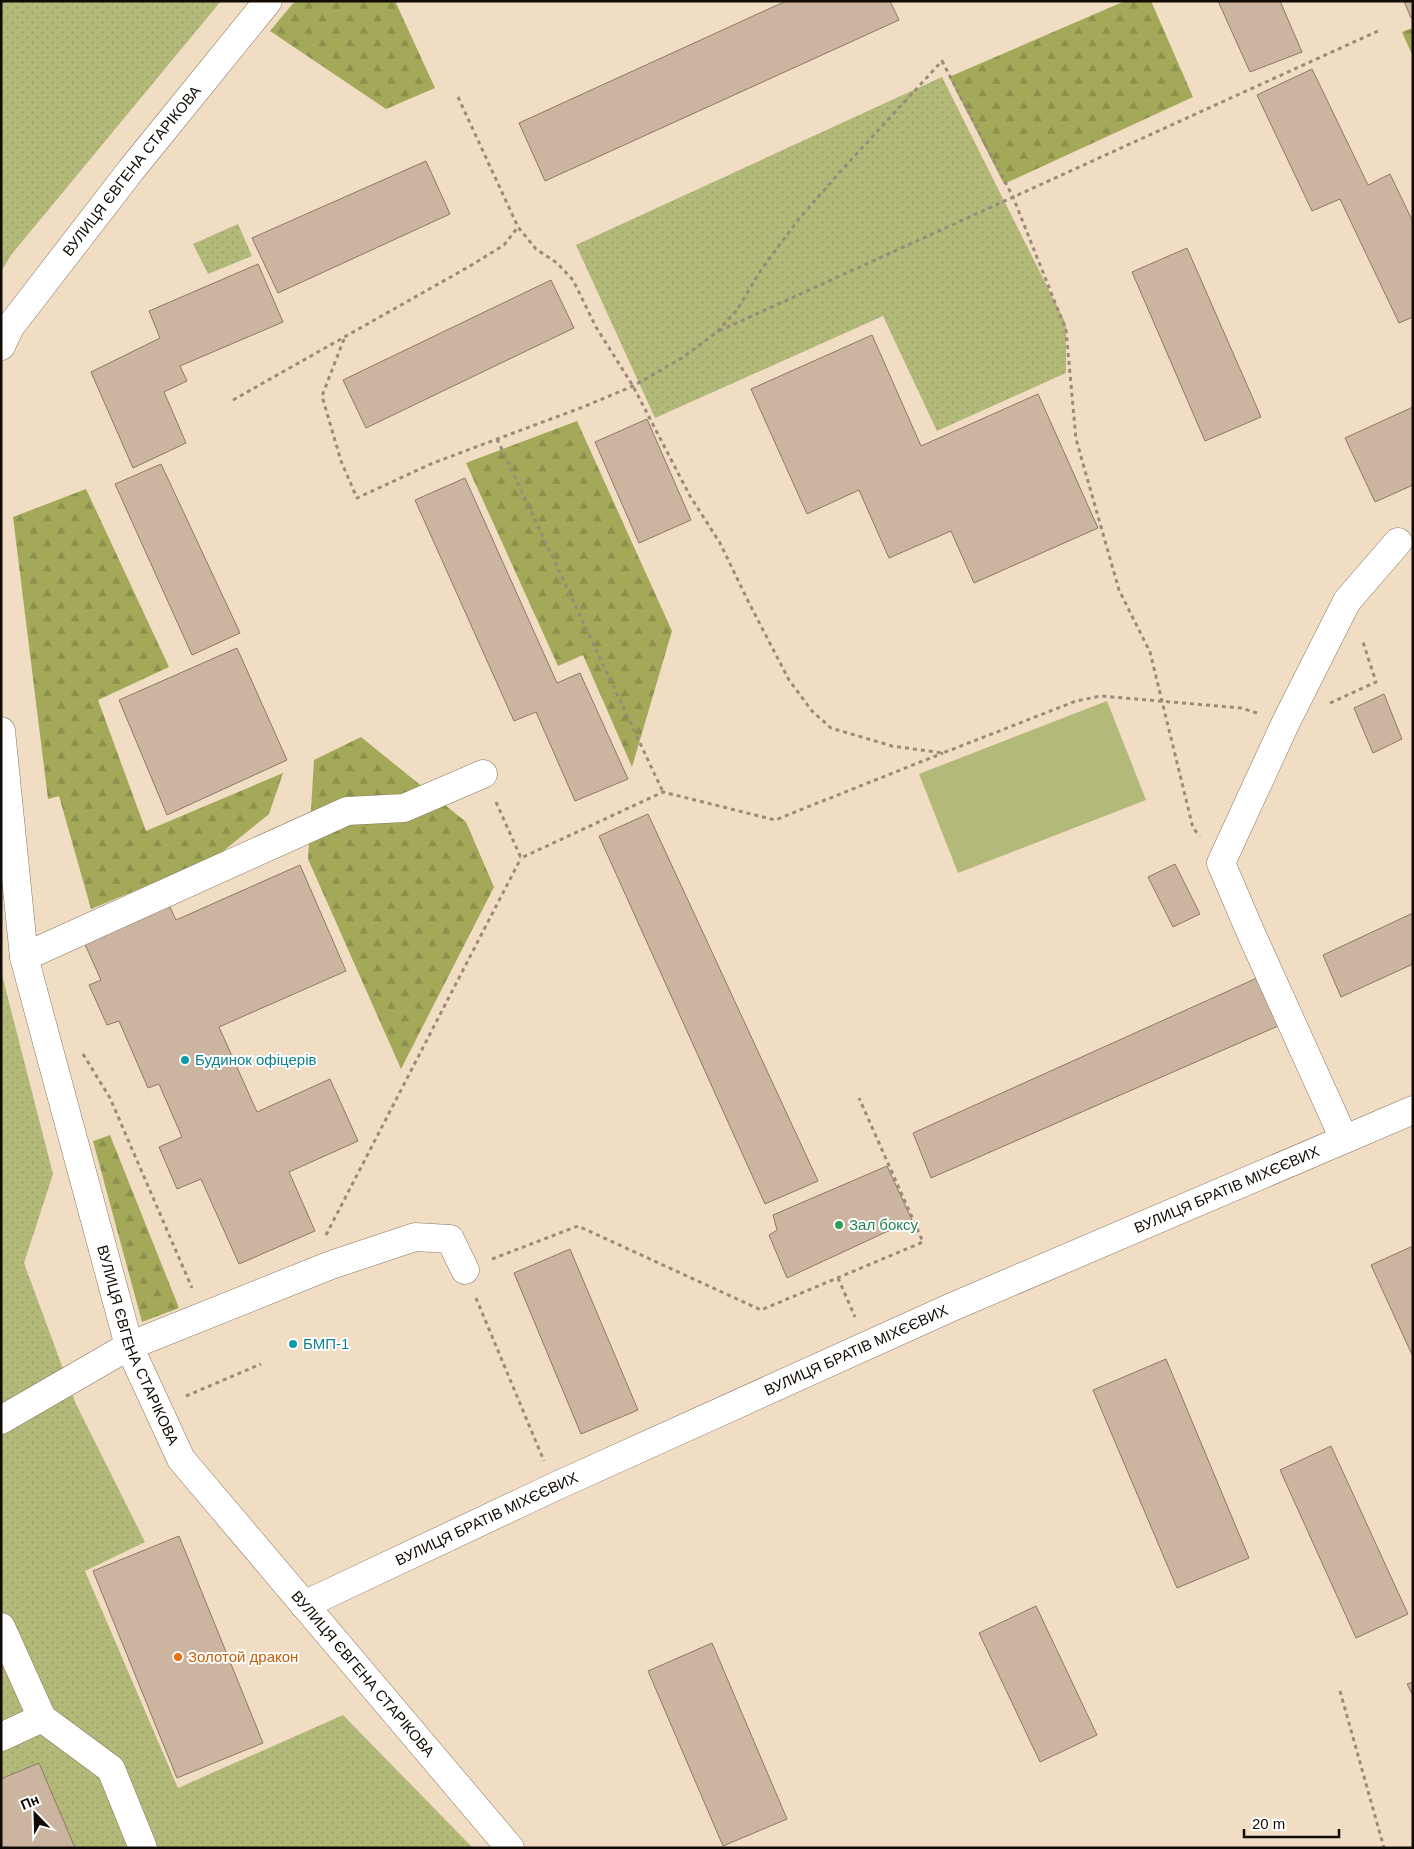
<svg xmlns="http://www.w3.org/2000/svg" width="1414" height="1849" font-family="Helvetica,sans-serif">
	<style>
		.grass { fill: url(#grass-dots) }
		.forest { fill: url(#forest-firs) }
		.park { fill: #b3b979 }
		.building { fill: #ccb5a0; stroke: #8d7864 }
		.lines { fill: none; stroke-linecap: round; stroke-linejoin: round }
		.minor-casing { stroke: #887660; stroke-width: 29 }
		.path { stroke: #9a8b79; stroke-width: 3; stroke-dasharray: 4 4; stroke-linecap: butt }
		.minor { stroke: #fff; stroke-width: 28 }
		.culture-dot { fill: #0f9aa8; stroke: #fff; stroke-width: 2 }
		.leisure-dot { fill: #2e9e5b; stroke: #fff; stroke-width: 2 }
		.food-dot { fill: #e8710a; stroke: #fff; stroke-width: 2 }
		.labels { text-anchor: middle; stroke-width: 4; stroke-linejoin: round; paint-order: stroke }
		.street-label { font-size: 15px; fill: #120b04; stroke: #fff }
		.culture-label { font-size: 15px; fill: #0d838f; stroke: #fff; text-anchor: start }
		.leisure-label { font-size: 15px; fill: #27864d; stroke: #fff; text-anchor: start }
		.food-label { font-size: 15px; fill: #c56008; stroke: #fff; text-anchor: start }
	</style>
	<defs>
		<pattern id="grass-dots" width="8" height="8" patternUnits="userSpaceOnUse" patternTransform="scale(1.25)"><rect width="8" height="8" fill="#b3b979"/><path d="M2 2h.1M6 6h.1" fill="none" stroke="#999e67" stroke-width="1.8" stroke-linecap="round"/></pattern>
		<pattern id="forest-firs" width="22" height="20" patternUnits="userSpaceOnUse" patternTransform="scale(1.25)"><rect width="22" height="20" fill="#a3a958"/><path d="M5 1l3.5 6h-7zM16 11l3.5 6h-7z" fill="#8b904b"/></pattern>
	</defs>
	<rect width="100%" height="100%" fill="#f1ddc4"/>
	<!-- grass -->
	<path class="grass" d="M 1,1 L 221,1 L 11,255 L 1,272 Z
		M 942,77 L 1066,324 L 1066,373 L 937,431 L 883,316 L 655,418 L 576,245 Z
		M 238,224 L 252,256 L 208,274 L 193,244 Z
		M 1,971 L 53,1174 L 24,1263 L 76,1404 L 145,1542 L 85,1571 L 178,1788 L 343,1715 L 473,1848 L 1,1848 Z"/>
	<!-- forest -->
	<path class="forest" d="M 295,1 L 395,1 L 435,88 L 386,109 L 270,31 Z
		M 1125,1 L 1151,1 L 1193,97 L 1004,184 L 949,77 Z
		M 1413,28 L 1413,57 L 1402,32 Z
		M 577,421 L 672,631 L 632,767 L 583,655 L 558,666 L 466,463 Z
		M 86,489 L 169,667 L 98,700 L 146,831 L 283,773 L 269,814 L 216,857 L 91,909 L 59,796 L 48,799 L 13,517 Z
		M 361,737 L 466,822 L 494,887 L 401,1069 L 308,859 L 314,760 Z
		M 110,1135 L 179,1308 L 142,1322 L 93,1141 Z"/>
	<!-- park -->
	<path class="park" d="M 1107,701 L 1146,800 L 958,873 L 919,774 Z"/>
	<!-- building -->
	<path class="building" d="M 786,1 L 890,1 L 899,20 L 545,181 L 519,123 Z
		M 1218,1 L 1280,1 L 1302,52 L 1250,72 Z
		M 1404,1 L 1413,1 L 1413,17 L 1411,18 Z
		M 1312,69 L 1368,185 L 1390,174 L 1413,222 L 1413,317 L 1399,323 L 1340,199 L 1312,211 L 1257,95 Z
		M 426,161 L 450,214 L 278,293 L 252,238 Z
		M 1187,248 L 1261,417 L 1205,441 L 1132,272 Z
		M 258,264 L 283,322 L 180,366 L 187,381 L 164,392 L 186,443 L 133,468 L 91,372 L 160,338 L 149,311 Z
		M 551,280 L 574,328 L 366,428 L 343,380 Z
		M 872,335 L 921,446 L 1038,394 L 1098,528 L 974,583 L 951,531 L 889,558 L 859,490 L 807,514 L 751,389 Z
		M 1413,407 L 1413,485 L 1375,502 L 1345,438 Z
		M 647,419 L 691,520 L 639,543 L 595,442 Z
		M 161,464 L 240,633 L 192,655 L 115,484 Z
		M 465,478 L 557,683 L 580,673 L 628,779 L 575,801 L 536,712 L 514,721 L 415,500 Z
		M 237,648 L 287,760 L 167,815 L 119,700 Z
		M 1384,694 L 1402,739 L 1373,753 L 1354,708 Z
		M 648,814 L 818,1181 L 765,1204 L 599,836 Z
		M 1175,864 L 1200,914 L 1173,927 L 1148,877 Z
		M 300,865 L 346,971 L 219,1027 L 257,1112 L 330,1079 L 358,1141 L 289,1172 L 315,1231 L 239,1264 L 201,1179 L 177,1189 L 159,1147 L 182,1137 L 159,1084 L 148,1088 L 119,1021 L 107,1025 L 89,985 L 101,980 L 83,940 L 168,903 L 176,920 Z
		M 1413,913 L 1413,964 L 1341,997 L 1323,955 Z
		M 1257,978 L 1278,1026 L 931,1178 L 913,1133 Z
		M 887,1166 L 912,1220 L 787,1278 L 769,1235 L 777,1230 L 773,1215 Z
		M 1413,1246 L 1413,1357 L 1371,1265 Z
		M 570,1249 L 638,1410 L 581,1434 L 514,1273 Z
		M 1166,1359 L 1249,1558 L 1177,1588 L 1093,1390 Z
		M 1331,1446 L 1408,1614 L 1356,1638 L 1280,1470 Z
		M 179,1536 L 263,1743 L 177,1778 L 93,1571 Z
		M 1036,1606 L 1097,1735 L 1040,1762 L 979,1633 Z
		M 712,1643 L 787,1819 L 723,1846 L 648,1671 Z
		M 1413,1682 L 1413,1696 L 1407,1684 Z
		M 39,1763 L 75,1848 L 1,1848 L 1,1779 Z"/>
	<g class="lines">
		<defs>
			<g id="minor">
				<path id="s1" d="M 1,346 L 10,327 L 131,170 L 268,1"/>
				<path id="s2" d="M 1,731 L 24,957 L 129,1346 L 181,1459 L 510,1848"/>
				<path d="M 24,957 L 347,811 L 404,808 L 483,774"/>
				<path d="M 1344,1139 L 1250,931 L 1221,863 L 1286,722 L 1347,601 L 1398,542"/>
				<path d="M 1,1420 L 129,1346 L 331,1265 L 415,1237 L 450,1239 L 465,1270"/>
				<path id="s3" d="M 304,1605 L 554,1487 L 952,1307 L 1413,1110"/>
				<path d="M 1,1627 L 42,1718 L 111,1769 L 143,1848"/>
				<path d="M 1,1737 L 42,1718"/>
			</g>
		</defs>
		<!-- minor casing -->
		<use href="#minor" class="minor-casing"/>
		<!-- path -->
		<path class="path" d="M 458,97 L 518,227 L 536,249 L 557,263 L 573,280 L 596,327 L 633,386 L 690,496 L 720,543 L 748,601 L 789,680 L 812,711 L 831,728 L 892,746 L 943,753 L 1076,701 L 1101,696 L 1241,708 L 1257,713
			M 719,331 L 1378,31
			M 344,339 L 322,396 L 341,461 L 357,498 L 433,463 L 583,407 L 633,386 L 682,358 L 717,332 L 737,310 L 761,270 L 798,220 L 839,173 L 942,61 L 1013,197 L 1066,330 L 1076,439 L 1119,590 L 1150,652 L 1193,828 L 1200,836
			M 233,400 L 470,266 L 504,245 L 518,227
			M 497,439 L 663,792
			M 1330,703 L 1376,682 L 1362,639
			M 496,802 L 521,858 L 663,792 L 775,820 L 943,753
			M 83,1054 L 110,1098 L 192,1288
			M 326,1235 L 521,858
			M 492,1259 L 578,1226 L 761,1310 L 923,1242 L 859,1098
			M 838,1278 L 855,1317
			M 476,1298 L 544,1461
			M 186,1396 L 261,1364
			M 1340,1691 L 1384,1848"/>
		<!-- minor -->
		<use href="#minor" class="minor"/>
	</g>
	<!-- markers -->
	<g class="culture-dot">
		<circle cx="185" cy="1060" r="5"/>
		<circle cx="293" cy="1344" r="5"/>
	</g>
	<circle class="leisure-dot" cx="839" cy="1225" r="5"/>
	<circle class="food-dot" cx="178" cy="1657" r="5"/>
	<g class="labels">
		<!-- street labels -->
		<g class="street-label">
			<text dy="5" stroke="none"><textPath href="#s1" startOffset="219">ВУЛИЦЯ ЄВГЕНА СТАРІКОВА</textPath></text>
			<text dy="5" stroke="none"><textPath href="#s3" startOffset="1012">ВУЛИЦЯ БРАТІВ МІХЄЄВИХ</textPath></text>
			<text dy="5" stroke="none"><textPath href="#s2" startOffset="632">ВУЛИЦЯ ЄВГЕНА СТАРІКОВА</textPath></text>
			<text dy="5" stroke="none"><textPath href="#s3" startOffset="608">ВУЛИЦЯ БРАТІВ МІХЄЄВИХ</textPath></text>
			<text dy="5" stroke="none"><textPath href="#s3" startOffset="202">ВУЛИЦЯ БРАТІВ МІХЄЄВИХ</textPath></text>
			<text dy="5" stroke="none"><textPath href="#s2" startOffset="1036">ВУЛИЦЯ ЄВГЕНА СТАРІКОВА</textPath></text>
		</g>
		<!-- culture labels -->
		<g class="culture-label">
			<text x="195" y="1065">Будинок офіцерів</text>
			<text x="303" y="1349">БМП-1</text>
		</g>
		<!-- leisure labels -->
		<g class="leisure-label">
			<text x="849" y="1230">Зал боксу</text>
		</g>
		<!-- food labels -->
		<g class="food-label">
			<text x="188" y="1662">Золотой дракон</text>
		</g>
	</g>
	<!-- border -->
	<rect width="1414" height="1849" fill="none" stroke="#120b04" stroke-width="5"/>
	<!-- north arrow -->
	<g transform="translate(35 1814) rotate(337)" stroke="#ffffff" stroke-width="4" paint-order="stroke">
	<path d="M0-4L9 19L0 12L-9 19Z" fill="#120b04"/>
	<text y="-8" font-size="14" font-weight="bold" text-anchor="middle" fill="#120b04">Пн</text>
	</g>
	<!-- scale -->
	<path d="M1244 1829v8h95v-8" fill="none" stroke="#120b04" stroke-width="2.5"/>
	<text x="1252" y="1829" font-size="15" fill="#120b04" stroke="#ffffff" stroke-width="4" paint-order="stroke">20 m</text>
</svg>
